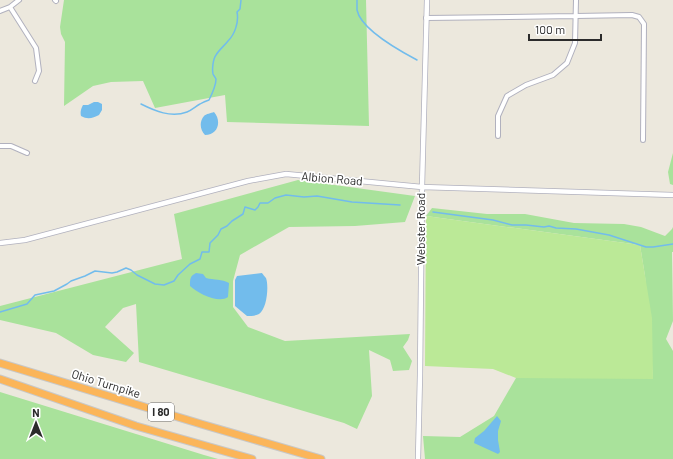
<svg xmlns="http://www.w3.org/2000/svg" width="673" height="459" font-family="Barlow,sans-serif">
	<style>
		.green { fill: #a9e29b }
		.pitch { fill: #bbe997 }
		.water { fill: #72bcec }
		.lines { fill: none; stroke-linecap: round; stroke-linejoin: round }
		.stream { stroke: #72bcec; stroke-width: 1.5 }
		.minor-casing { stroke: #b1b1be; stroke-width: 6 }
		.tertiary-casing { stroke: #b1b1be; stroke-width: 6 }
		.motorway-casing { stroke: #c8c8c8; stroke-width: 9 }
		.minor { stroke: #fff; stroke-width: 4 }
		.tertiary { stroke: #fff; stroke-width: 4.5 }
		.motorway { stroke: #fbb559; stroke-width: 7 }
		.labels { text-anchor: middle; stroke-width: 3.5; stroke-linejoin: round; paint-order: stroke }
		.shield { fill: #fff; stroke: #6b6b6b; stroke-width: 1 }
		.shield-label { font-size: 11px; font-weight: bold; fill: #2b2b2b }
		.street-label { font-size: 12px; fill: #2b2b2b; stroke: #fff }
	</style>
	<rect width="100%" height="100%" fill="#ece8dd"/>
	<!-- green -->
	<path class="green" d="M 64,0 L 366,0 L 369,126 L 227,122 L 225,95 L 155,108 L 143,81 L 111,82 L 93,86 L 64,106 L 65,42 L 61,34 L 60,27 Z
		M 673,153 L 673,185 L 670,184 L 668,172 Z
		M 298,180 L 415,196 L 405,222 L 355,226 L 289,227 L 240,255 L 233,281 L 233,307 L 248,327 L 285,341 L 410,334 L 408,340 L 403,347 L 412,361 L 409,370 L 393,371 L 390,360 L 369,350 L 372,396 L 357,429 L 344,423 L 139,362 L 136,304 L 123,308 L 105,327 L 134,353 L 126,362 L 93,355 L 56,333 L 0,320 L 0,306 L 182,259 L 174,214 Z
		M 432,208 L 487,214 L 525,214 L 574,223 L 624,224 L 641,227 L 665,236 L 672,229 L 673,227 L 673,252 L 672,252 L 673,321 L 666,339 L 673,351 L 673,459 L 425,459 L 423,436 L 460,437 L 494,416 L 516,378 L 653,378 L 645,276 L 640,245 L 426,216 Z
		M 0,392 L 204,455 L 218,459 L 0,459 Z"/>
	<!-- pitch -->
	<path class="pitch" d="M 426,216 L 640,245 L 652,318 L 653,379 L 516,378 L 493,369 L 425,366 Z"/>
	<!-- water -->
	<path class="water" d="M 94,102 L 98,102 L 102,104 L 102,110 L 99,115 C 93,118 88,120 81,116 C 80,112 81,109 83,105 L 88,105 Z
		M 214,112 C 222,121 218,135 205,135 C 200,130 199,122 204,116 C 206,114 211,113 214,112 Z
		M 196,273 L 203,274 L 206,278 C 214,280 222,279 229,283 L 228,297 C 219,304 197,293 190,286 C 190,279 190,276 196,273 Z
		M 262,273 C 262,273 265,277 266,278 C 269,286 267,309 259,314 C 255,316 251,316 247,316 L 235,306 L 235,280 L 237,276 Z
		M 497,416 L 501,421 L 498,431 L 498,440 L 500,452 L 498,454 L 474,443 L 475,438 L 484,431 Z"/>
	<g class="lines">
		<!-- stream -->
		<path class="stream" d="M 357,0 C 357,3 357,7 357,10 C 361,30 400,51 417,60
			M 141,104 C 155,111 171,118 187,112 C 192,110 196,106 200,104 C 203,102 206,101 209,100 C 212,94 216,86 216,79 C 215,77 214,76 213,74 C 212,69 213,59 216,55 C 219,50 224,46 228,41 C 235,34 239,22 237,12 L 240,9 L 241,0
			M 433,212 L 493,220 L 512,225 L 526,225 L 544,227 L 549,226 L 556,228 L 576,229 L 609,235 L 646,247 L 653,247 L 673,244
			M 0,312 L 27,304 L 35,295 L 54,291 L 67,284 L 71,281 L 85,276 L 95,271 L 112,273 L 117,272 L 126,268 L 131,270 L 137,275 L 155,284 L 164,285 L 174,281 L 178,275 L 190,264 L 200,259 L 202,252 L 209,252 L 210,243 L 218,235 L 221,229 L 227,226 L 232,221 L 243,214 L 245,207 L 255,210 L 258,207 L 260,203 L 268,203 L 275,198 L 286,195 L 304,197 L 317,196 L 352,202 L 400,205"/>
		<defs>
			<path id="minor" d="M 55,0 L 56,1
				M 10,7 L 36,48 L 39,71 L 35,81
				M 0,11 L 10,7 L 19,0
				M 426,18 L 576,16 L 632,15 L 639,17 L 644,24 L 643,140
				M 498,136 L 498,116 L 507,96 L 526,85 L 553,75 L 567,63 L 575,43 L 576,0
				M 0,146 L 11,146 L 27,153"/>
			<path id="tertiary" d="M 0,243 L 25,240 L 248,181 L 286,174 L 422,187 L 673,195
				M 418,459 L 420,375 L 422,187 L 427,0"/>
			<path id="motorway" d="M 0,363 L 201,424 L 321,459
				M 0,379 L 136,426 L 252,459"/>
		</defs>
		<!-- minor casing -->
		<use href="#minor" class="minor-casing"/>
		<!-- tertiary casing -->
		<use href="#tertiary" class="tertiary-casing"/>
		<!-- motorway casing -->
		<use href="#motorway" class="motorway-casing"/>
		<!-- minor -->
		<use href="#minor" class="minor"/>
		<!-- tertiary -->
		<use href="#tertiary" class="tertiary"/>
		<!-- motorway -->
		<use href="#motorway" class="motorway"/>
	</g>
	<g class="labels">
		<!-- shield labels -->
		<rect class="shield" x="148" y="403" width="26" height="18" rx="3"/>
		<g class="shield-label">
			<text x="161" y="416">I 80</text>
		</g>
		<!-- street labels -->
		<g class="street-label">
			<text transform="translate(332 179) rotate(5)" y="4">Albion Road</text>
			<text transform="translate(421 229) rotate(-90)" y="4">Webster Road</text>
			<text transform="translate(106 384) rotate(17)" y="4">Ohio Turnpike</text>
		</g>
	</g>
	<!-- north arrow -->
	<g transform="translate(36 423)" stroke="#ffffff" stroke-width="3" paint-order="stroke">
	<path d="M0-3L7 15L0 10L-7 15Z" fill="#2b2b2b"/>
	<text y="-6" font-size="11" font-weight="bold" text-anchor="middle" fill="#2b2b2b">N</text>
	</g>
	<!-- scale -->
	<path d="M529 34v6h72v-6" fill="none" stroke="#2b2b2b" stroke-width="2"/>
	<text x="535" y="34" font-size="12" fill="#2b2b2b" stroke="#ffffff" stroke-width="3" paint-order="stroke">100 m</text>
</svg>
